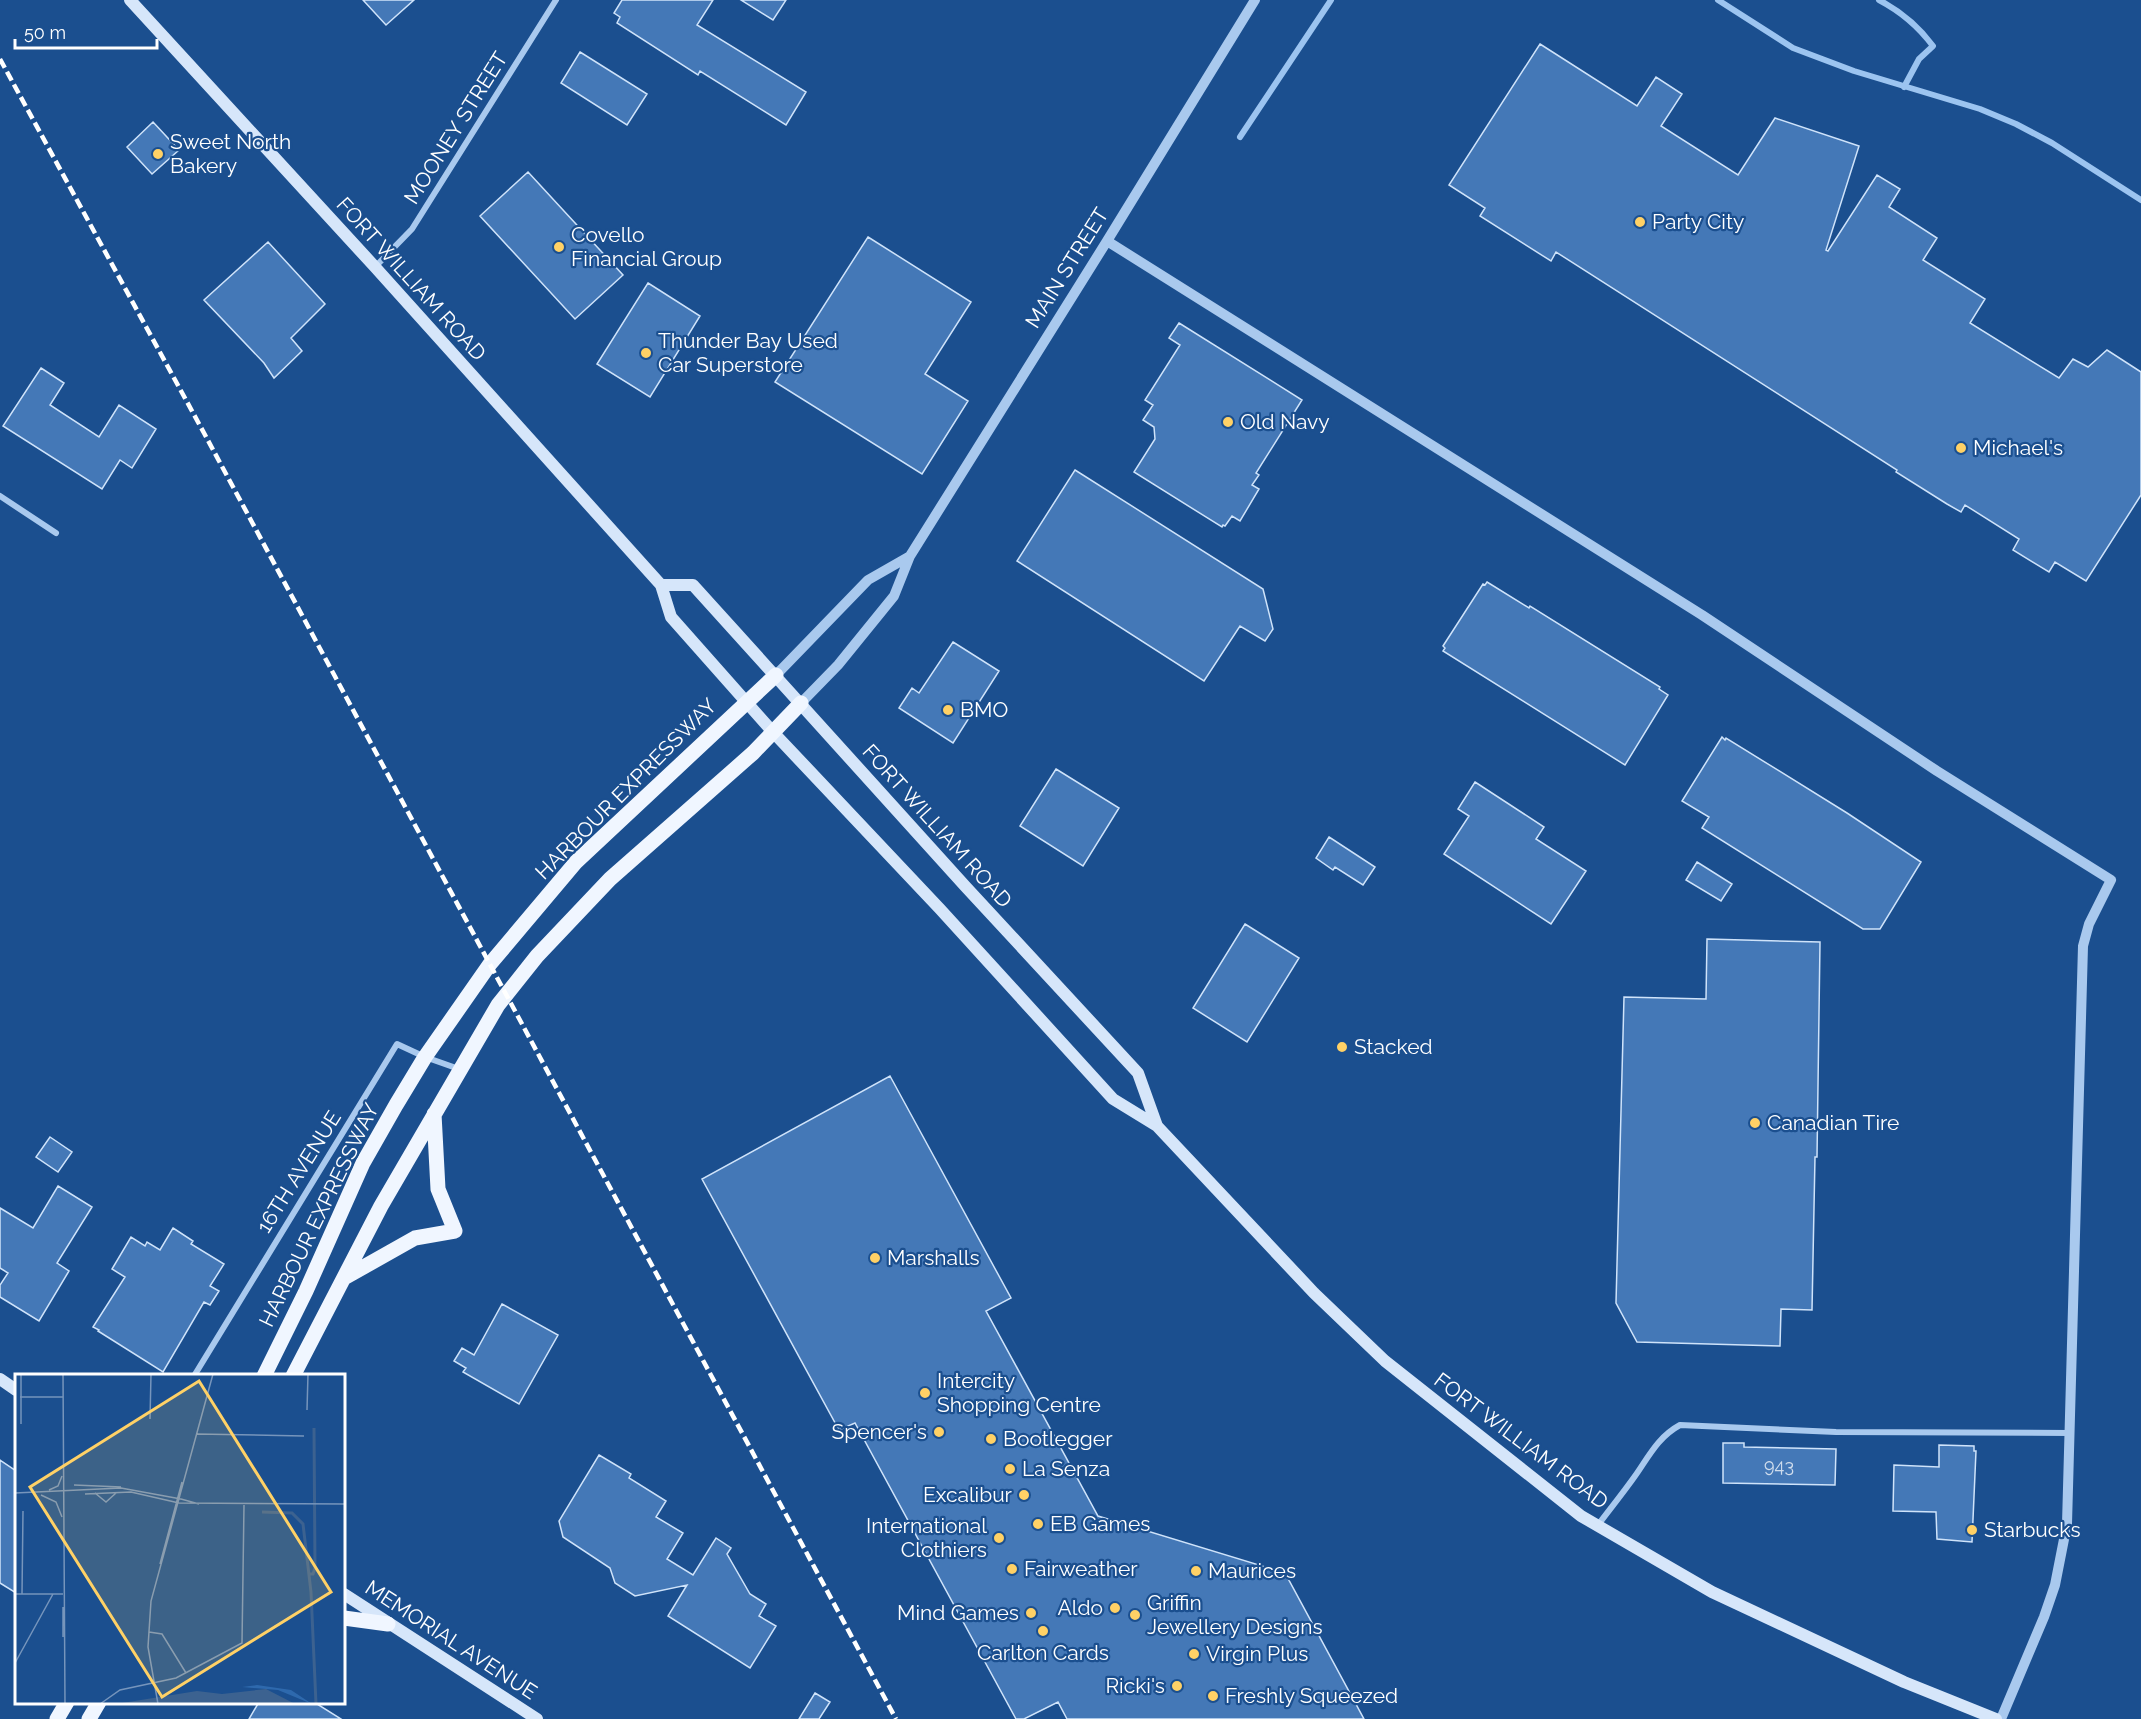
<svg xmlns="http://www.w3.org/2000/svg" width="2141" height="1719" font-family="Raleway,sans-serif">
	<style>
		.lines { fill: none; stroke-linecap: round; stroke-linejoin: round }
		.stream { stroke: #9cc4f0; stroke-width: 6 }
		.building { fill: #4478b7; stroke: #cfe3fa; stroke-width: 1.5 }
		.minor { stroke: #a9c9ee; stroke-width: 6 }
		.tertiary { stroke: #a9c9ee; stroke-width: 10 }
		.secondary { stroke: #d6e6fa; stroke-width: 12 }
		.primary { stroke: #f0f6ff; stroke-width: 15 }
		.rail { stroke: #fff; stroke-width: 4.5; stroke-dasharray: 10 4.5; stroke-linecap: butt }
		.poi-dot { fill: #ffd166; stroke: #1b4f8f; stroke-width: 2 }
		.labels { text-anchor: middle; stroke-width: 4.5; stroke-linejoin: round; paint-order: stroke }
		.number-label { font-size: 18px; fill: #d0dded }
		.street-label { font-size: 21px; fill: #fff; stroke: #1b4f8f }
		.poi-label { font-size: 21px; fill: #fff; stroke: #1b4f8f; text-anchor: start }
		.inset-river { fill: none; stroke: #3c6290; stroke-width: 3 }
		.inset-road { fill: none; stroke: #7695bc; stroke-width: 1.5 }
		.view { fill: #ffd166; fill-opacity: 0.15; stroke: #ffd166; stroke-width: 3 }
		.inset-edge { fill: none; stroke: #fff; stroke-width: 3 }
	</style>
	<rect width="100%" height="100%" fill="#1b4f8f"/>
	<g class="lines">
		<!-- stream -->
		<path class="stream" d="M 1718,0 L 1793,48 L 1854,71 L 1980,109 L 2016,124 L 2052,143 L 2141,200
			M 1879,0 C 1900,11 1919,27 1933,46 L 1919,59 L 1904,87
			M 1240,137 L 1331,0"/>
	</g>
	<!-- building -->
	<path class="building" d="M 363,0 L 414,0 L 386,25 Z
		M 622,0 L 713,0 L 697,25 L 806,92 L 786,125 L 700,71 L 698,75 L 617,23 L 620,17 L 614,13 Z
		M 741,0 L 786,0 L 773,20 Z
		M 1540,44 L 1637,106 L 1656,77 L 1682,94 L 1661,126 L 1738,175 L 1775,118 L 1859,146 L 1826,250 L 1828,251 L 1877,175 L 1900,189 L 1889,207 L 1937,238 L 1923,260 L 1985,299 L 1970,323 L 2059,378 L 2073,359 L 2088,367 L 2107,350 L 2141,372 L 2141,495 L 2086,581 L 2055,562 L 2049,572 L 2013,550 L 2019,539 L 1965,505 L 1961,512 L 1947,504 L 1896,472 L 1897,470 L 1556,252 L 1551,261 L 1480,216 L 1485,208 L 1449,185 Z
		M 580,52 L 647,94 L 627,125 L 561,83 Z
		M 153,122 L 179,150 L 152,174 L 127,147 Z
		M 528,172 L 623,275 L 575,319 L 480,216 Z
		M 868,237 L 971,302 L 925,374 L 968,401 L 922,474 L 775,382 Z
		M 268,242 L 325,304 L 291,338 L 302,351 L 274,378 L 264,363 L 204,300 Z
		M 648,283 L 700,316 L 650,397 L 597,364 Z
		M 1179,323 L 1302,400 L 1256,473 L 1259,475 L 1252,485 L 1259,489 L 1240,521 L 1232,516 L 1225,526 L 1223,525 L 1222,527 L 1134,472 L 1155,439 L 1154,427 L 1143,420 L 1153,405 L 1145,400 L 1180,345 L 1169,338 Z
		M 41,368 L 64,383 L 50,405 L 99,437 L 119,405 L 156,429 L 132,468 L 120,460 L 102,489 L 3,426 Z
		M 1075,470 L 1263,589 L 1273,629 L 1265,641 L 1240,626 L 1204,681 L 1017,561 Z
		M 1487,582 L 1529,608 L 1530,606 L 1660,687 L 1659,689 L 1668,695 L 1625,765 L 1443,651 L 1445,648 L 1443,646 L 1483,584 L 1485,585 Z
		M 953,642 L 999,671 L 953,743 L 899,708 L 912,688 L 919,693 Z
		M 1722,737 L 1725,740 L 1726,738 L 1847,813 L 1921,862 L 1880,929 L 1863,929 L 1702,828 L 1709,817 L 1682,801 Z
		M 1056,769 L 1119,808 L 1083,866 L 1020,826 Z
		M 1475,782 L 1544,827 L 1536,839 L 1586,871 L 1551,924 L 1444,854 L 1469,816 L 1458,809 Z
		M 1329,837 L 1375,867 L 1363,885 L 1335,867 L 1333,870 L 1316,858 Z
		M 1697,862 L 1732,884 L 1721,901 L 1686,880 Z
		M 1245,924 L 1299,958 L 1247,1042 L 1193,1008 Z
		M 1707,939 L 1820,942 L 1817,1157 L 1815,1157 L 1812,1310 L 1781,1309 L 1780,1346 L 1637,1342 L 1616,1303 L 1624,997 L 1706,999 Z
		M 890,1076 L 1011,1298 L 986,1311 L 1098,1516 L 1285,1573 L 1364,1719 L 1067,1719 L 1058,1702 L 1024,1719 L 1016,1719 L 855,1423 L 839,1430 L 702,1179 Z
		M 50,1137 L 72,1152 L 58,1172 L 36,1157 Z
		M 58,1186 L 92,1207 L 57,1263 L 69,1271 L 39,1321 L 0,1297 L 0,1285 L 8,1273 L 0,1268 L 0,1208 L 33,1228 Z
		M 173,1228 L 193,1241 L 191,1244 L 224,1264 L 210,1286 L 219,1291 L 210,1305 L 204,1302 L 163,1372 L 98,1331 L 99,1330 L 93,1327 L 125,1277 L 112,1269 L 131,1237 L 145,1246 L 147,1242 L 160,1250 Z
		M 502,1304 L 558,1335 L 519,1404 L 463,1372 L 466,1368 L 454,1361 L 462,1348 L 474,1355 Z
		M 1723,1443 L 1744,1443 L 1744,1447 L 1836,1449 L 1835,1485 L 1723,1483 Z
		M 1939,1445 L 1974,1446 L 1974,1451 L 1976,1451 L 1972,1542 L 1937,1539 L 1936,1512 L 1893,1511 L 1894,1465 L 1939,1467 Z
		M 599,1455 L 631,1474 L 629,1478 L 666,1501 L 656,1517 L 683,1533 L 667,1559 L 693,1575 L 716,1538 L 731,1548 L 727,1554 L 750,1594 L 766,1604 L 759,1616 L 776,1626 L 750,1668 L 668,1616 L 687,1585 L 635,1596 L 615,1583 L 610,1568 L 563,1537 L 559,1521 Z
		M 0,1460 L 16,1471 L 16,1593 L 0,1583 Z
		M 815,1693 L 830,1702 L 819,1719 L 799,1719 Z
		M 259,1702 L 314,1702 L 341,1719 L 249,1719 Z"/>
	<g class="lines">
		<!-- minor -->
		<path class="minor" d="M 375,267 L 412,229 L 556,0
			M 0,496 L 56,533
			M 194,1376 L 397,1044 L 425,1057 L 459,1069
			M 1598,1525 C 1610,1509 1623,1493 1635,1476 C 1649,1456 1658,1437 1680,1425 L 1836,1432 L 2070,1433"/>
		<!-- tertiary -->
		<path class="tertiary" d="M 1107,241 L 1702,615 L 1937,771 L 2111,880 L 2089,924 L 2083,946 L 2067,1524 L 2055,1585 L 2044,1617 L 2001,1719
			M 776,675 L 868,580 L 910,556
			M 801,703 L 838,665 L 894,596 L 910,556 L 1107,241 L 1255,0"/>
		<!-- secondary -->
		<path class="secondary" d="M 130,0 L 375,267 L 661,585 L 671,617 L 772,731 L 940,909 L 1113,1099 L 1157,1126 L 1314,1293 L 1385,1361 L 1581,1516 L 1712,1592 L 1904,1682 L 1996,1719
			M 661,585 L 693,585 L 965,886 L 1138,1073 L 1157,1126
			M 0,1379 L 16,1390
			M 344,1594 L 537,1719"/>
		<!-- primary -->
		<path class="primary" d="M 344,1278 L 415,1238 L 455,1231 L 438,1189 L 434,1114
			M 264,1376 L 306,1291 L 363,1163 L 396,1105 L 425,1057 L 490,964 L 576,862 L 776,675
			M 293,1376 L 381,1206 L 498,1005 L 537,956 L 610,879 L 753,753 L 801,703
			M 344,1618 L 388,1624
			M 57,1719 L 67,1702
			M 89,1719 L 99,1702"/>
		<!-- rail -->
		<path class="rail" d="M 0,59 L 204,433 L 896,1719"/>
	</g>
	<!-- markers -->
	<g class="poi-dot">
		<circle cx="158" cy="154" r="6"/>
		<circle cx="1640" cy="222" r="6"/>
		<circle cx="559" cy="247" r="6"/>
		<circle cx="646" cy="353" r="6"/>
		<circle cx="1228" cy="422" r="6"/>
		<circle cx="1961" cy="448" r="6"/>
		<circle cx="948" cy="710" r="6"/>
		<circle cx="1342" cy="1047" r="6"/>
		<circle cx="1755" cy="1123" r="6"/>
		<circle cx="875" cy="1258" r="6"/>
		<circle cx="925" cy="1393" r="6"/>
		<circle cx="939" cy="1432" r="6"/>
		<circle cx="991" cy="1439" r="6"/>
		<circle cx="1010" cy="1469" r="6"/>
		<circle cx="1024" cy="1495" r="6"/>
		<circle cx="1038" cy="1524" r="6"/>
		<circle cx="1972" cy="1530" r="6"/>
		<circle cx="999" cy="1538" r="6"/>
		<circle cx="1012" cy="1569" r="6"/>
		<circle cx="1196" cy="1571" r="6"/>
		<circle cx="1115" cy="1608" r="6"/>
		<circle cx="1031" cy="1613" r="6"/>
		<circle cx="1135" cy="1615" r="6"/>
		<circle cx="1043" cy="1631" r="6"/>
		<circle cx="1194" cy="1654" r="6"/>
		<circle cx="1177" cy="1686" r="6"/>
		<circle cx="1213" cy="1696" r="6"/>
	</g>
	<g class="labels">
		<!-- number labels -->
		<g class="number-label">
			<text x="1779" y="1472">943</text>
		</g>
		<!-- street labels -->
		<g class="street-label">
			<text transform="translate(456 128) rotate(-58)" y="7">MOONEY STREET</text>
			<text transform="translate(1067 268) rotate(-58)" y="7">MAIN STREET</text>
			<text transform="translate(411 279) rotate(48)" y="7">FORT WILLIAM ROAD</text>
			<text transform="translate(626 789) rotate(-45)" y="7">HARBOUR EXPRESSWAY</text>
			<text transform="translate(937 826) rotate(48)" y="7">FORT WILLIAM ROAD</text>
			<text transform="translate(299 1172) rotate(-58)" y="7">16TH AVENUE</text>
			<text transform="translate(319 1215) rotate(-64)" y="7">HARBOUR EXPRESSWAY</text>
			<text transform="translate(1521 1441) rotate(37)" y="7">FORT WILLIAM ROAD</text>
			<text transform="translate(451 1640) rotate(33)" y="7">MEMORIAL AVENUE</text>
		</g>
		<!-- poi labels -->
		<g class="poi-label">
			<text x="170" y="149">Sweet North<tspan x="170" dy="24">Bakery</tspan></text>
			<text x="1652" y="229">Party City</text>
			<text x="571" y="242">Covello<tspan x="571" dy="24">Financial Group</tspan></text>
			<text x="658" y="348">Thunder Bay Used<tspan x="658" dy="24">Car Superstore</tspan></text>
			<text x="1240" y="429">Old Navy</text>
			<text x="1973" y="455">Michael's</text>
			<text x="960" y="717">BMO</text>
			<text x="1354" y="1054">Stacked</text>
			<text x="1767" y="1130">Canadian Tire</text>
			<text x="887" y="1265">Marshalls</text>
			<text x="937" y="1388">Intercity<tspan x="937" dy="24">Shopping Centre</tspan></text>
			<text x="927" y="1439" text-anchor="end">Spencer's</text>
			<text x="1003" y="1446">Bootlegger</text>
			<text x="1022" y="1476">La Senza</text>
			<text x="1012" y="1502" text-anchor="end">Excalibur</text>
			<text x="1050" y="1531">EB Games</text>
			<text x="987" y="1533" text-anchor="end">International<tspan x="987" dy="24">Clothiers</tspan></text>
			<text x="1984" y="1537">Starbucks</text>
			<text x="1024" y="1576">Fairweather</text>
			<text x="1208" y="1578">Maurices</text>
			<text x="1147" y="1610">Griffin<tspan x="1147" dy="24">Jewellery Designs</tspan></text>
			<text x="1103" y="1615" text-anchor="end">Aldo</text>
			<text x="1019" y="1620" text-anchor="end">Mind Games</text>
			<text x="1043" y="1660" text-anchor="middle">Carlton Cards</text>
			<text x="1206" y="1661">Virgin Plus</text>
			<text x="1165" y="1693" text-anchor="end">Ricki's</text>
			<text x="1225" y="1703">Freshly Squeezed</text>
		</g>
	</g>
	<!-- overview -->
	<g transform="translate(15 1374)">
		<rect width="330" height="330" fill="#1b4f8f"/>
		<path d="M 242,311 L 276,316 L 297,330 L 263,316 L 227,313 Z" fill="#2e69ad"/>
		<path d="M 251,315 L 280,330 L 101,330 L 182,317 L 207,320 Z" fill="#3c6290"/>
		<path class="inset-river" d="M 247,138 L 277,139 L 288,150 L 296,218 L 301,330M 293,200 L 298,200 L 300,194 L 299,54"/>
		<path class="inset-road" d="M 6,0 L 6,50M 48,0 L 50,330M 5,23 L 48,23M 292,36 L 293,0M 135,45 L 136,0M 181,60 L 289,62M 59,111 L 106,113M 34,116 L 43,112 L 47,102M 0,119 L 106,114 L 166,125M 80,119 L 91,128 L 101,119M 70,120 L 116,118 L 164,129M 26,121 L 41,128 L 47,143M 166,125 L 184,130M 164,129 L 330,130M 145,190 L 167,108M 0,220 L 48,220M 7,220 L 8,137M 134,258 L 147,260 L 171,299M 48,263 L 48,233M 0,289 L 38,220M 85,330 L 105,316 L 161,304 L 227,269 L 229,131M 143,330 L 133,273 L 136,227 L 198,0"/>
		<path class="view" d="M 184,7 L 316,218 L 147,323 L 15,113 Z"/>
		<rect width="330" height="330" class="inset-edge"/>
	</g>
	<!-- scale -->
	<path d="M15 39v9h142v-9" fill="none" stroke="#ffffff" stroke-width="3"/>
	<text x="24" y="39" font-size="18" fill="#ffffff" stroke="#1b4f8f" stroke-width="4.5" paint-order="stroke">50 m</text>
</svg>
